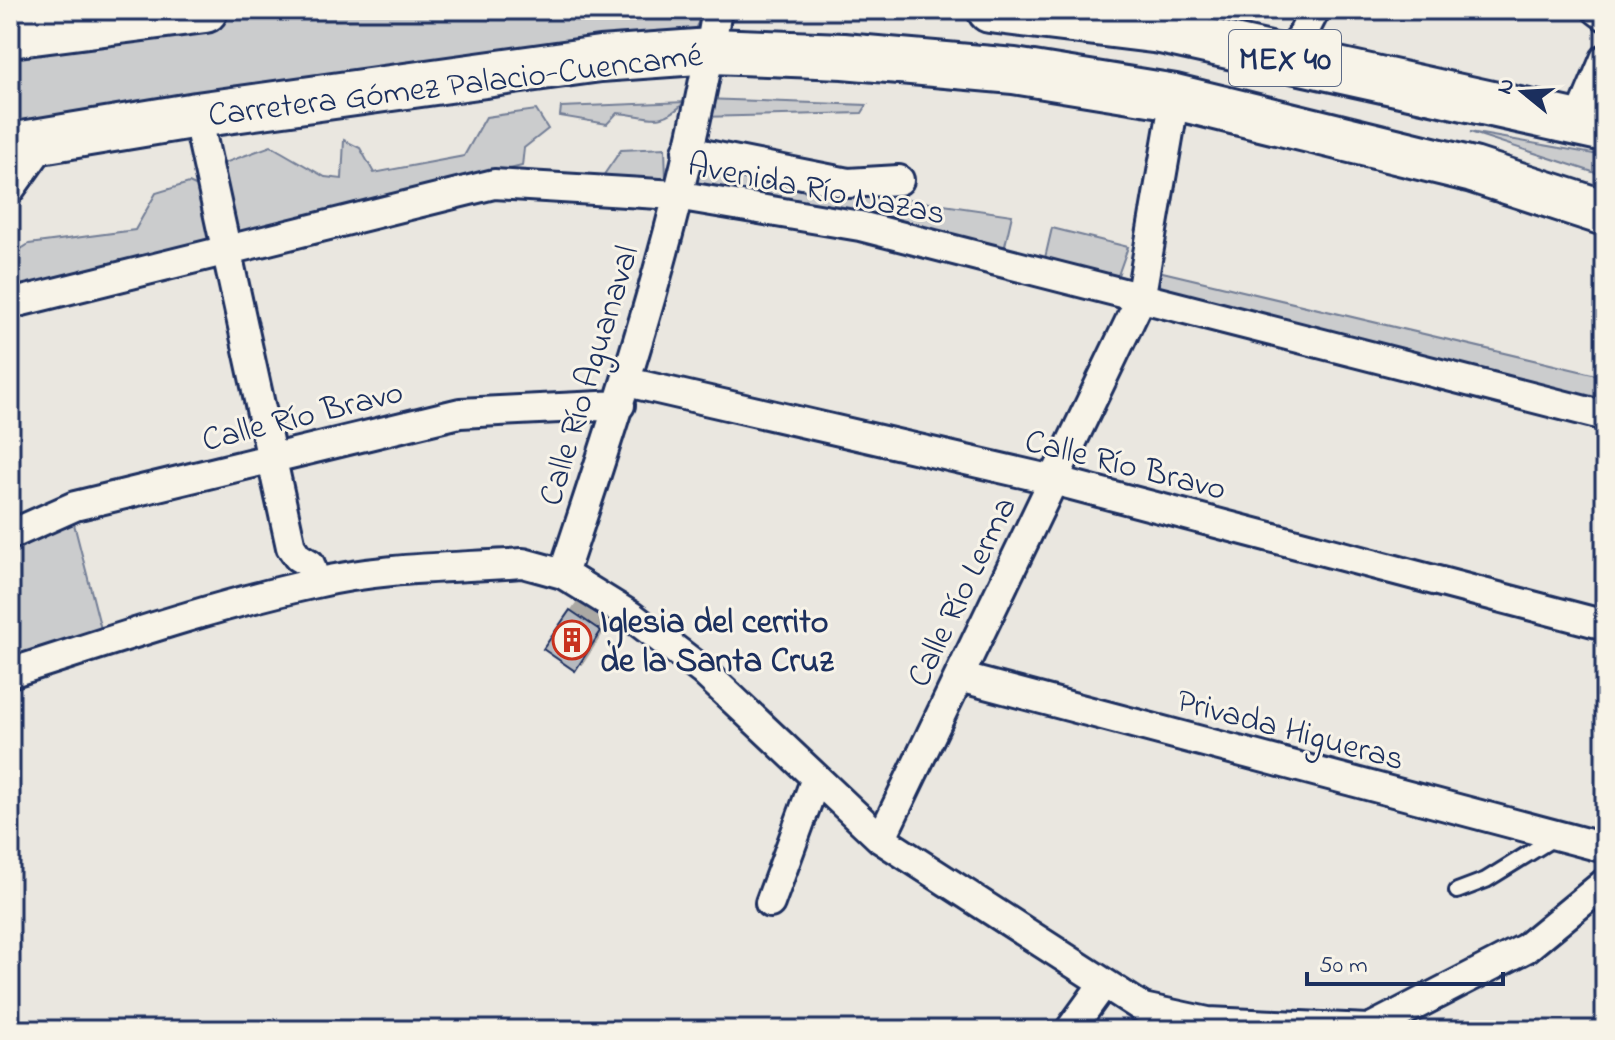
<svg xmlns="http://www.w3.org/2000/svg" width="1615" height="1040" font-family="'Indie Flower',sans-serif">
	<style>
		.green { fill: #cbcccd; stroke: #737e96; stroke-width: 2 }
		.building { fill: #b6babf; stroke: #1b2f5e; stroke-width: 2; filter: url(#shadow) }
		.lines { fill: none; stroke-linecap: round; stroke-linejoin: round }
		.service-casing { stroke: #1b2f5e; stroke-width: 20 }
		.minor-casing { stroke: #1b2f5e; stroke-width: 34 }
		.trunk-casing { stroke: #1b2f5e; stroke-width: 50 }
		.service { stroke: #f7f3e8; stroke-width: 14 }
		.minor { stroke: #f7f3e8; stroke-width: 28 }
		.trunk { stroke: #f7f3e8; stroke-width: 44 }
		.labels { text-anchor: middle; stroke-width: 6; stroke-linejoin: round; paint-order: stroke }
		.shield { fill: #f7f3e8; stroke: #5d6a87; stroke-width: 2 }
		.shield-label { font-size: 32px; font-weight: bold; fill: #1b2f5e }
		.street-label { font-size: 34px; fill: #1b2f5e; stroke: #f7f3e8 }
		.poi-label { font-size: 34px; font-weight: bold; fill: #1b2f5e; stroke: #f7f3e8; text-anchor: start }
	</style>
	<defs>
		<filter id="shadow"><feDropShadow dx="7" dy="-7" stdDeviation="0" flood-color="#0004"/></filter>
	</defs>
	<rect width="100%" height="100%" fill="#eae7e0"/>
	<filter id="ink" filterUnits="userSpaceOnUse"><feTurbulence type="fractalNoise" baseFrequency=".0125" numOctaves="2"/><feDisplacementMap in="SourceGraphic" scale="16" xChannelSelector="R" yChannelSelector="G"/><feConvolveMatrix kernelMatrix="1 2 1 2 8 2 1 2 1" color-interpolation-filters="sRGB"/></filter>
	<g filter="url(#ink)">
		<!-- green -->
		<path class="green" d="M 133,10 L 677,10 L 694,15 L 699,21 L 694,31 L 10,148 L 10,23 Z
			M 704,99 L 867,105 L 862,113 L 700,117 Z
			M 685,102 C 659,128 650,115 617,113 L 607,124 L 560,116 L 561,107 Z
			M 536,110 L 548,129 L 524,148 L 522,166 L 238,233 L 216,166 L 271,146 L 325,177 L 342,179 L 344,140 L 360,148 L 374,173 L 464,156 L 486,117 Z
			M 1470,132 L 1605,156 L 1605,176 Z
			M 665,148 L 666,179 L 603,176 L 621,150 Z
			M 698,169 L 1012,215 L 1004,250 L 689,192 Z
			M 189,183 L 204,190 L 212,243 L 131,264 L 119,260 L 116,268 L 10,287 L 10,256 L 29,244 L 135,230 L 156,193 Z
			M 1052,228 L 1128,247 L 1117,278 L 1045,258 Z
			M 1154,270 L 1605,377 L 1605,403 L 1153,290 Z
			M 73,520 L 103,637 L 10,672 L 10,547 Z"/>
		<!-- building -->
		<path class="building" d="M 570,610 L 601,631 L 575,671 L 543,649 Z"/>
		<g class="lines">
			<defs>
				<path id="service" d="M 1457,891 L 1486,880 L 1557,836"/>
				<path id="minor" d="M 1597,10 L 1605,16
					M 1290,59 L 1315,10
					M 197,115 L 291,547 L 298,557 L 310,564 L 316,583
					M 1578,123 L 1605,59
					M 687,151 L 848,183 L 899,180
					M 10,189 L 45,140
					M 10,304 L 494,184 L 676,195 L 860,226 L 1605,416
					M 627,382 L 1053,480 L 1605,625
					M 10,535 L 75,506 L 460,413 L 620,405
					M 563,574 C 625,390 685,202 717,10
					M 10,673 C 111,641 212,606 316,583 C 383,567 454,568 523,563 L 563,574 L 631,616 L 703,671 L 881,839 L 1143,1008 L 1208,1022 L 1369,1029 L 1526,948 L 1605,883
					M 959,677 L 1605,848
					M 881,839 L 1140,300 L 1175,97
					M 770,903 L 816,778
					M 1070,1030 L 1104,983"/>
				<path id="trunk" d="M 990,10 L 1161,31 L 1605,129
					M 10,35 L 205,10
					M 10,146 L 197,115 L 600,59 L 711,51 L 843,56 L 1014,71 L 1175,97 L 1473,170 L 1605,213"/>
			</defs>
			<!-- service casing -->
			<use href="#service" class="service-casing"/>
			<!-- minor casing -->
			<use href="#minor" class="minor-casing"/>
			<!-- trunk casing -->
			<use href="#trunk" class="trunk-casing"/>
			<!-- service -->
			<use href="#service" class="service"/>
			<!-- minor -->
			<use href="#minor" class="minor"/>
			<!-- trunk -->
			<use href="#trunk" class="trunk"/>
		</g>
	</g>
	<!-- icons -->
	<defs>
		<symbol id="building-ring" viewBox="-11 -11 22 22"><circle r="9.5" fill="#f7f3e8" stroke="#c8321e" stroke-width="1.5"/><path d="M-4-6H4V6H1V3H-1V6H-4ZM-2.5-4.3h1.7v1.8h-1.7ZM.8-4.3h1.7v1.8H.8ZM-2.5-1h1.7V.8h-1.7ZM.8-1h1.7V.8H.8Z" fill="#c8321e"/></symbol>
	</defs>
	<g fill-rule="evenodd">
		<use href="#building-ring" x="550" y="618" width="44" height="44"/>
	</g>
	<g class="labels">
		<!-- shield labels -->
		<rect class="shield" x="1229" y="30" width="112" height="56" rx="6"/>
		<g class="shield-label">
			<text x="1285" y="69">MEX 40</text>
		</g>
		<!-- street labels -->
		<g class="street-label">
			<text transform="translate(455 83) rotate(-7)" y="12">Carretera Gómez Palacio-Cuencamé</text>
			<text transform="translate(817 187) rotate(11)" y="12">Avenida Río Nazas</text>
			<text transform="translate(587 375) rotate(-73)" y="12">Calle Río Aguanaval</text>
			<text transform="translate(302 414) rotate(-14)" y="12">Calle Río Bravo</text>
			<text transform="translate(1126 463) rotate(14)" y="12">Calle Río Bravo</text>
			<text transform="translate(960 591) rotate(-64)" y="12">Calle Río Lerma</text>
			<text transform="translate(1291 728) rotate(15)" y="12">Privada Higueras</text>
		</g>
		<!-- poi labels -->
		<g class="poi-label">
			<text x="600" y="632">Iglesia del cerrito<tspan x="600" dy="39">de la Santa Cruz</tspan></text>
		</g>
	</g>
	<!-- margin -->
	<rect width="1615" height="1040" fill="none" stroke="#f7f3e8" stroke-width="40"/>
	<rect x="20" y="20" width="1575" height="1000" fill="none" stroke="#1b2f5e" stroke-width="3" filter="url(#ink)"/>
	<!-- north arrow -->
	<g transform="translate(1523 92) rotate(288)" stroke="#f7f3e8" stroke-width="6" paint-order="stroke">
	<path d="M0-6L14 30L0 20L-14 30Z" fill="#1b2f5e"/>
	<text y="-12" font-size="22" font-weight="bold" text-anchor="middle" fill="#1b2f5e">N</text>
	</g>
	<!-- scale -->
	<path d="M1307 972v12h196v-12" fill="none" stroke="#1b2f5e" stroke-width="4"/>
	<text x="1319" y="972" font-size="24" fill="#1b2f5e" stroke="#f7f3e8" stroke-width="6" paint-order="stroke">50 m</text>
</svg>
